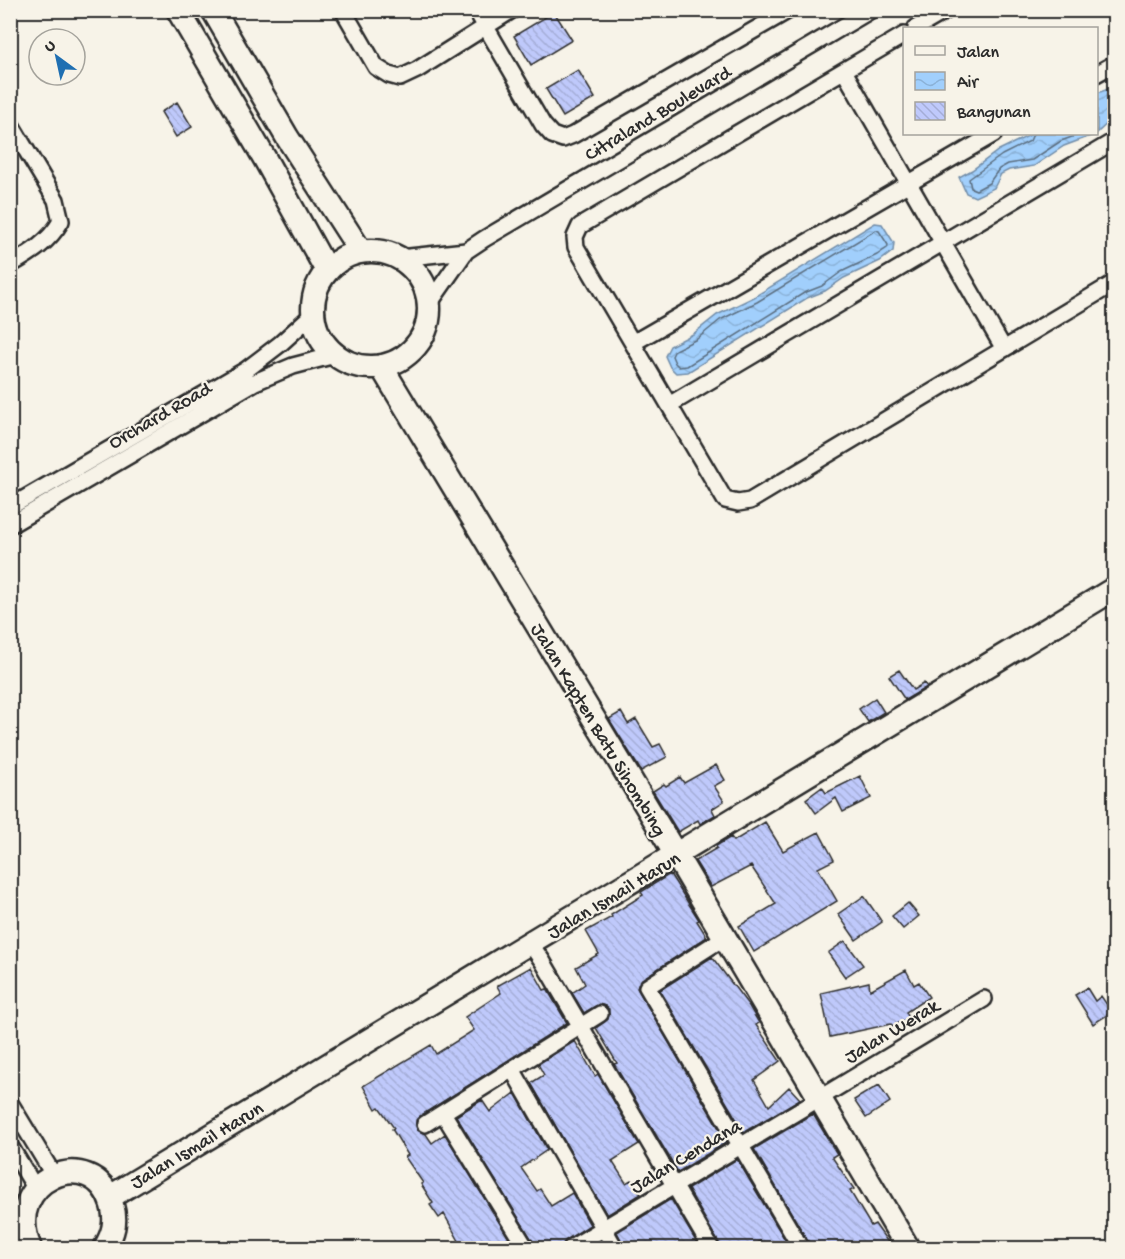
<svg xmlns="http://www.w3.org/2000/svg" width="1125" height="1259" font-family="'Gochi Hand',sans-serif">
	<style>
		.water { fill: url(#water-waves); stroke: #728da8; stroke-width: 1.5 }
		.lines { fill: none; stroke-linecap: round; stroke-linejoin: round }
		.shore { stroke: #5a6d7f; stroke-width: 1.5 }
		.building { fill: url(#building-back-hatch); stroke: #2b2b2b; stroke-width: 1.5 }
		.street-casing { stroke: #2b2b2b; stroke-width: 20 }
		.secondary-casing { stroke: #2b2b2b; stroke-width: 27 }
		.street { stroke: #f7f3e8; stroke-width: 15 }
		.secondary { stroke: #f7f3e8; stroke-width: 22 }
		.labels { text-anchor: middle; stroke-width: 4.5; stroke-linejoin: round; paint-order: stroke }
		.street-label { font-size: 20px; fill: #2b2b2b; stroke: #f7f3e8 }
	</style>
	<defs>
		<pattern id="water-waves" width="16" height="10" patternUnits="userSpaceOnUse" patternTransform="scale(1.5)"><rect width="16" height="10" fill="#a1cffc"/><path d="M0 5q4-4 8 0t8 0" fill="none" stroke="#8bb2d8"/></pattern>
		<pattern id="building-back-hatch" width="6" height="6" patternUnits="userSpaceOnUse" patternTransform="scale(1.5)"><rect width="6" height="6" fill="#bfc9fb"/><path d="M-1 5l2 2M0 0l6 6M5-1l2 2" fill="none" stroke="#a4add7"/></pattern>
	</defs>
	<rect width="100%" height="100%" fill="#f7f3e8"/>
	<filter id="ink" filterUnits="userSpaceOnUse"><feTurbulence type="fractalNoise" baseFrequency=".0167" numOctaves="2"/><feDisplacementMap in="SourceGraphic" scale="12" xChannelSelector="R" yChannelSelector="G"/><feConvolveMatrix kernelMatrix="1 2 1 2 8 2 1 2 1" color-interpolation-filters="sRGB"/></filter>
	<g filter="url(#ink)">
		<!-- water -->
		<path class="water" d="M 1114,87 L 1114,117 L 1097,133 L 1097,93 Z
			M 1032,134 L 1096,134 L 1064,146 L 1034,166 L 1009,170 L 1001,174 L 994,188 L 975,197 L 966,193 L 959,177 L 972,170 L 999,150 Z
			M 875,223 L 882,224 L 894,243 L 893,251 L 880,261 L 844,278 L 825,291 L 807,298 L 688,372 L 676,373 L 670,367 L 665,356 L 670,346 L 693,334 L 717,315 L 754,297 Z"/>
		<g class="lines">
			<!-- shore -->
			<path class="shore" d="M 1033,134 L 1030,141 L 1002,155 L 969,179 L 971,188 L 976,190 L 989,183 L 999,169 L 1008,164 L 1032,160 L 1061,141 L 1080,134
				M 876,230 L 879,231 L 888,245 L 887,248 L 877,255 L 841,272 L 822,286 L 804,293 L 687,366 L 679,367 L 675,363 L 672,356 L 675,350 L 697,339 L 720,320 L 757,302 Z"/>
		</g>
		<!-- building -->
		<path class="building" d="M 554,12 L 572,40 L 531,65 L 514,36 Z
			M 578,70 L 595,98 L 563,117 L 546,89 Z
			M 177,102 L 192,127 L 176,137 L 161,112 Z
			M 899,670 L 913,690 L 924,683 L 927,687 L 905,700 L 889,676 Z
			M 875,698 L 884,712 L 868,722 L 859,709 Z
			M 621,712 L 628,724 L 636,719 L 653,747 L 660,744 L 667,757 L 641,771 L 609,719 Z
			M 716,765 L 725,780 L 714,786 L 724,801 L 712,809 L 715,815 L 700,824 L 698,820 L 678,832 L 653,791 L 664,784 L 666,786 L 680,777 L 684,783 Z
			M 860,776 L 871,798 L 843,812 L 836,798 L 816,813 L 806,799 L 822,787 L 826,793 Z
			M 765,822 L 783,851 L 819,832 L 834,860 L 818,868 L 837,901 L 754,952 L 739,926 L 776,904 L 751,866 L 711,887 L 695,861 L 717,848 L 716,846 L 731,837 L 734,841 Z
			M 670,874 L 699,920 L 697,921 L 707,937 L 642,979 L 637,988 L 727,1142 L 678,1172 L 614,1064 L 617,1063 L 596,1028 L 608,1019 L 609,1009 L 605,1006 L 599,1004 L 584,1013 L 572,993 L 585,984 L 576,967 L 599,954 L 586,931 L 612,917 L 611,915 L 643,895 L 641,892 Z
			M 864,896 L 882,922 L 856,940 L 838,914 Z
			M 908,903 L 919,916 L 903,929 L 892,916 Z
			M 845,941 L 863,965 L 845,977 L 828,953 Z
			M 712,957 L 749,1006 L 759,1023 L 756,1025 L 780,1061 L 754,1080 L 769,1106 L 789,1087 L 800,1099 L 744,1132 L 660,990 Z
			M 531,967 L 544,990 L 547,989 L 567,1023 L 420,1116 L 416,1120 L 417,1130 L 426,1134 L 432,1143 L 445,1134 L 515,1248 L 463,1248 L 444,1214 L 439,1218 L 430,1205 L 433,1203 L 421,1184 L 423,1183 L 405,1157 L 408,1155 L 392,1129 L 394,1128 L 379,1107 L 376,1109 L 363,1086 L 431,1045 L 436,1054 L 474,1030 L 465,1017 L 501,993 L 497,986 Z
			M 906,970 L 914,985 L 919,982 L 929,997 L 906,1012 L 909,1018 L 893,1026 L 891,1024 L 830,1037 L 821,993 L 869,982 L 870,990 Z
			M 1087,988 L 1095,1001 L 1101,996 L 1112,1012 L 1093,1024 L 1075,995 Z
			M 575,1041 L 595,1076 L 598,1074 L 639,1144 L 612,1161 L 626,1183 L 631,1180 L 641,1194 L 607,1215 L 531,1083 L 544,1075 L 538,1064 Z
			M 879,1085 L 890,1102 L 866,1118 L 854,1100 Z
			M 515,1093 L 547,1150 L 521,1168 L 537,1191 L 540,1189 L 551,1206 L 572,1193 L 590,1225 L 566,1240 L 561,1248 L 536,1248 L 534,1243 L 456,1116 L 482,1100 L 490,1112 Z
			M 813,1114 L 837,1154 L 832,1157 L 854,1189 L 850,1191 L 871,1226 L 875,1224 L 892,1248 L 811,1248 L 809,1243 L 754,1149 Z
			M 737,1159 L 790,1248 L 764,1248 L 760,1241 L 750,1248 L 721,1248 L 719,1243 L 688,1189 Z
			M 671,1199 L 700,1248 L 625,1248 L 617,1232 Z"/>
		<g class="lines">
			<defs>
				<path id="street" d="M 343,10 L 376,67 L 389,75 L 400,78 L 417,70 L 512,10
					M 476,10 L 543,125 L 552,135 L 563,139 L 573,135 L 789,10
					M 916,28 L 947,10
					M 904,35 L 580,226 L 575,237 L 576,247 L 725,500 L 738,503 L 750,501 L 1114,283
					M 844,71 L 1004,349
					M 1096,74 L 1114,64
					M 10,123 L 56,200 L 61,221 C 49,242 31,253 10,265
					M 400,258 L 466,251
					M 429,304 L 466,251 L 484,239 L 871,10
					M 633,343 L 994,134
					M 669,405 L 1114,141
					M 10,507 L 246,370 L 280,344 L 313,314
					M 10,525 L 255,382 L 293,366 L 335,355
					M 725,937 L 647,987 L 801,1248
					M 530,943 L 543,962 L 711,1248
					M 512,1069 L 615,1248
					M 10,1103 L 53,1174
					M 443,1113 L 526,1248
					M 425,1124 L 600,1014
					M 10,1146 L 34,1186
					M 571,1248 L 984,999"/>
				<path id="secondary" d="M 178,10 L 265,159 L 327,271
					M 213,10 L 287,137 L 361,252
					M313 309a58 58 0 1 1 116 0a58 58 0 1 1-116 0Z
					M 381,366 L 676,855 L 908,1248
					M 110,1197 L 1114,589
					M 30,1248 C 0,1180 93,1141 112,1205 C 117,1222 113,1234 105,1248"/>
			</defs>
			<!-- street casing -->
			<use href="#street" class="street-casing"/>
			<!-- secondary casing -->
			<use href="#secondary" class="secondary-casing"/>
			<!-- street -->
			<use href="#street" class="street"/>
			<!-- secondary -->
			<use href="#secondary" class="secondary"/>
		</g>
	</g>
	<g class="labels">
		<!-- street labels -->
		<g class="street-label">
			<text transform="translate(657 112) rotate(-31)" y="7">Citraland Boulevard</text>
			<text transform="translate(159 414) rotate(-30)" y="7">Orchard Road</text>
			<text transform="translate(600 729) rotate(59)" y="7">Jalan Kapten Batu Sihombing</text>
			<text transform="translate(613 894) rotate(-31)" y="7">Jalan Ismail Harun</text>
			<text transform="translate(891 1030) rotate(-31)" y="7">Jalan Werak</text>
			<text transform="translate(196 1144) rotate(-31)" y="7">Jalan Ismail Harun</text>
			<text transform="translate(685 1155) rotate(-31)" y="7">Jalan Cendana</text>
		</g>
	</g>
	<!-- margin -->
	<rect width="1125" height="1259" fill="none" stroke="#f7f3e8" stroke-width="36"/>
	<rect x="18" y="18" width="1089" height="1223" fill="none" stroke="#2b2b2b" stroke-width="2" filter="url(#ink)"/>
	<!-- legend -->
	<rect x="903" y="27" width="195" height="108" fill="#f7f3e8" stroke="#a5a39c" stroke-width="1.5"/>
	<rect x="915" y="46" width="30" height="9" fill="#f7f3e8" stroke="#a5a39c" stroke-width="1.5"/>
	<text x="957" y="57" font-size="18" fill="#2b2b2b">Jalan</text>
	<rect x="915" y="72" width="30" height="18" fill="url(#water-waves)" stroke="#a5a39c" stroke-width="1.5"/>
	<text x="957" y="87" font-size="18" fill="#2b2b2b">Air</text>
	<rect x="915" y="102" width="30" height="18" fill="url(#building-back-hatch)" stroke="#a5a39c" stroke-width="1.5"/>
	<text x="957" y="117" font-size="18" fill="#2b2b2b">Bangunan</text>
	<!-- north arrow -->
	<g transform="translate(57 57) rotate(327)"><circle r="28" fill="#f7f3e8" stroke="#a5a39c" stroke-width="1.5"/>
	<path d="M0-4.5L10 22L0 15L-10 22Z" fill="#1f6fb2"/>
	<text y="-9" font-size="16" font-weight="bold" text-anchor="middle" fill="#2b2b2b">U</text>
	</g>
</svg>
